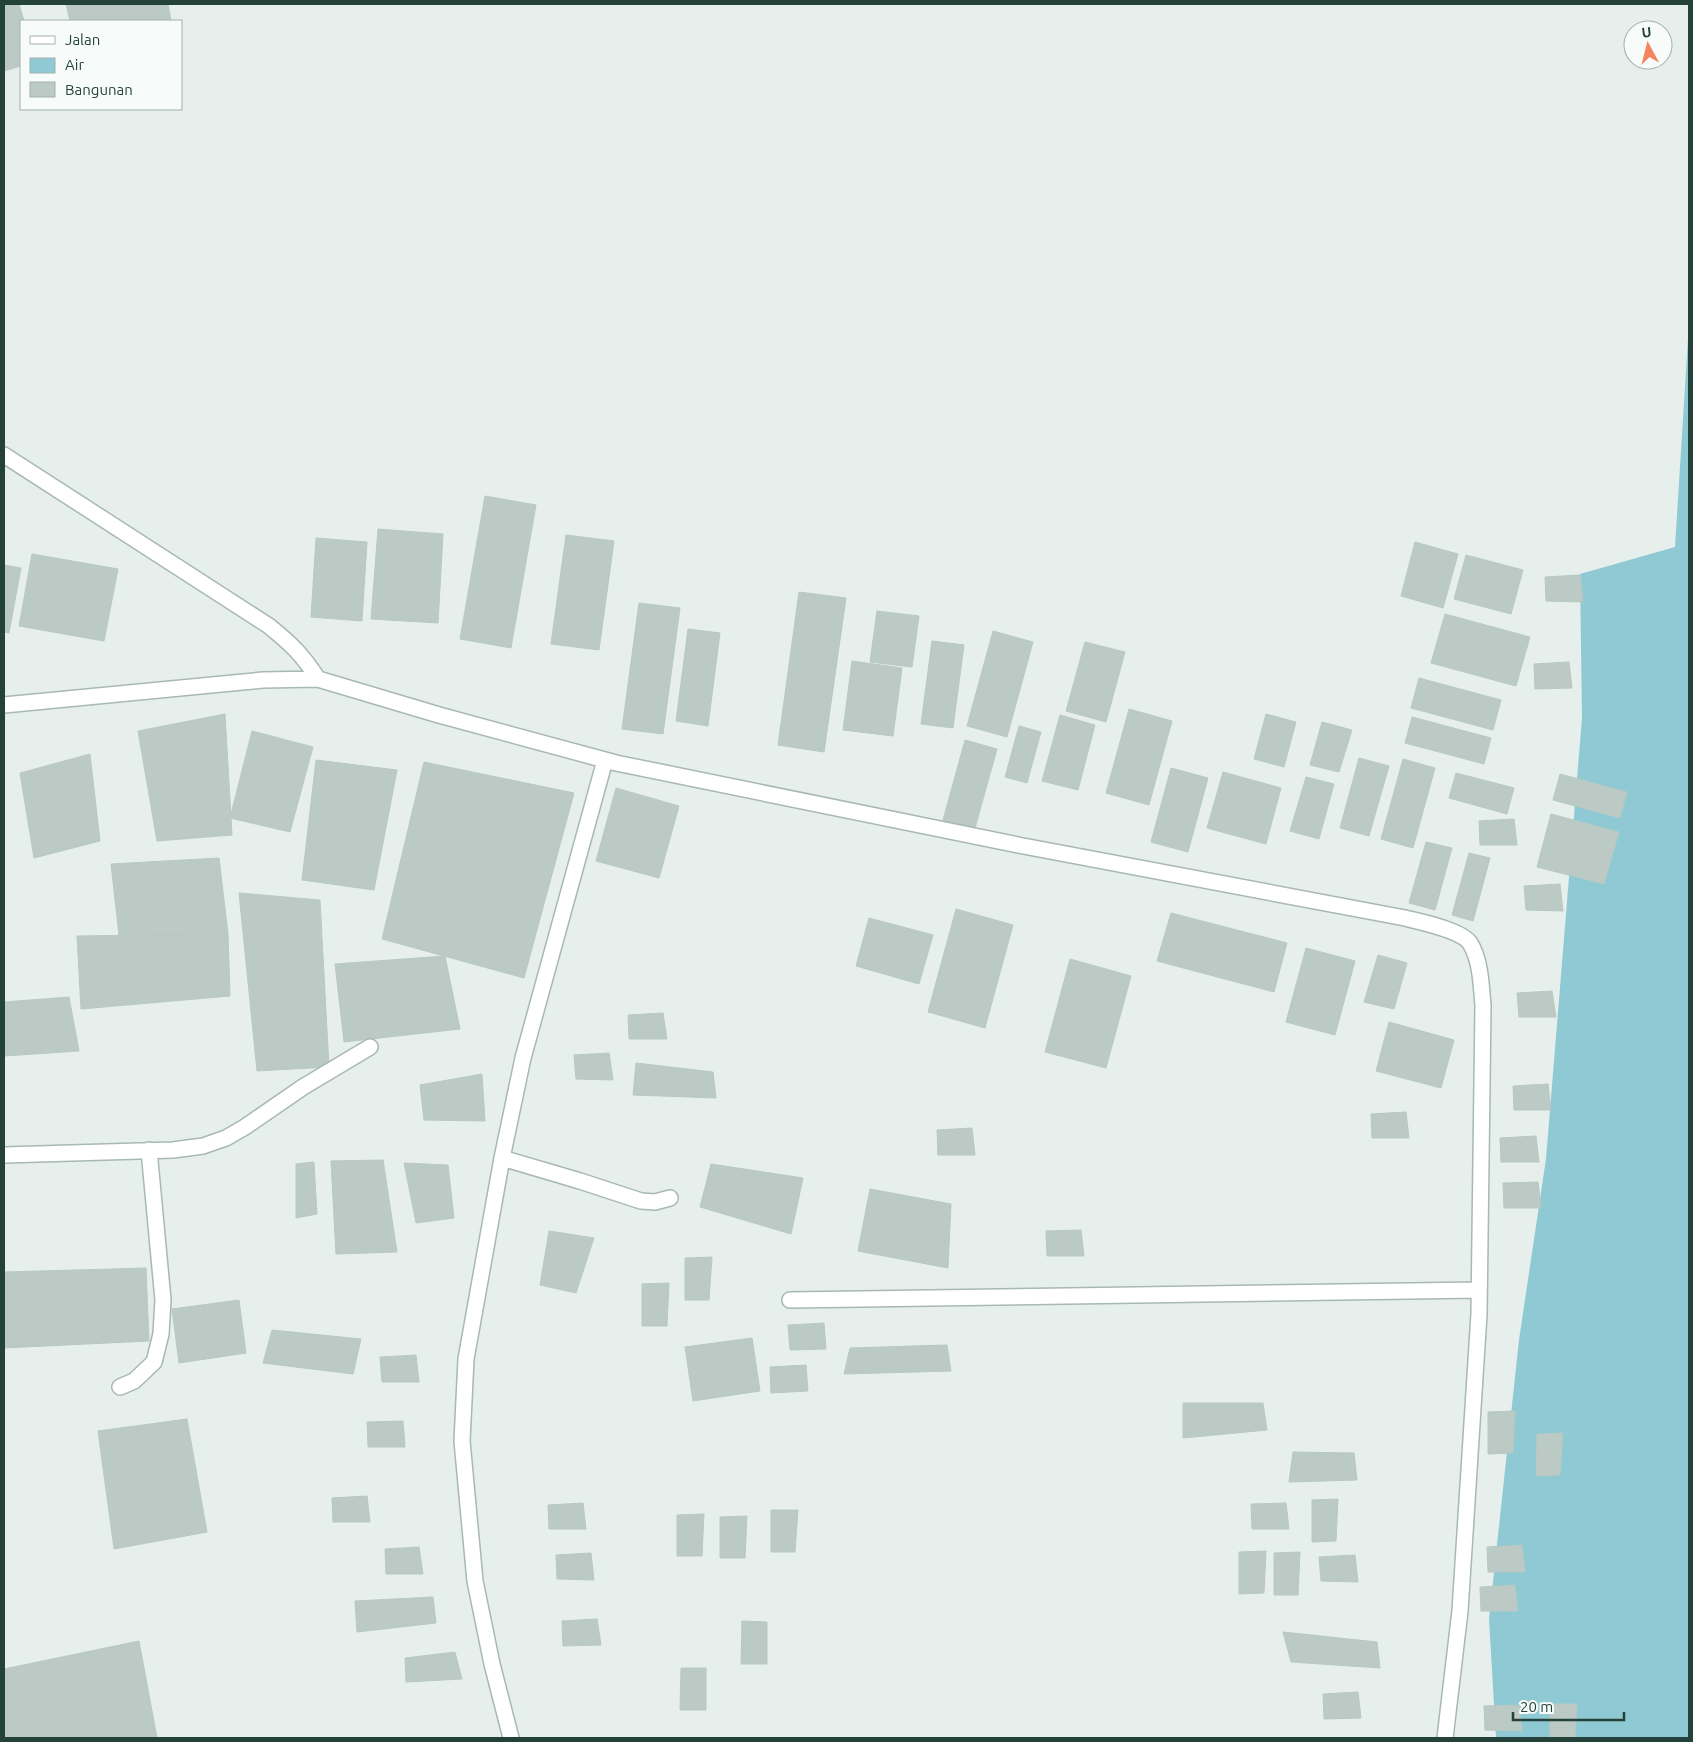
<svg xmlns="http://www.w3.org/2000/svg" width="1693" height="1742" font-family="Ubuntu,sans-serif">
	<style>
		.water { fill: #8ec9d4 }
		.building { fill: #bbcac4; stroke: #b8c9c2 }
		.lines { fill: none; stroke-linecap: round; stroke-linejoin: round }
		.minor-casing { stroke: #a8b8b2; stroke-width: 18 }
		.minor { stroke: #fff; stroke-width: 15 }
	</style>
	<rect width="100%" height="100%" fill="#e6efeb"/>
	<!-- water -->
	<path class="water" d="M 1689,323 L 1689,1738 L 1496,1738 L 1489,1619 L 1519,1340 L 1546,1159 L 1582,718 L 1580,574 L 1675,547 Z"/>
	<!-- building -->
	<path class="building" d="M 4,4 L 19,4 L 24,21 L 21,21 L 21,66 L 4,71 Z
		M 66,4 L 168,4 L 171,21 L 70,21 Z
		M 485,496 L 536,505 L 511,648 L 460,639 Z
		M 378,529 L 443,534 L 438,623 L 371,619 Z
		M 566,535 L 614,541 L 599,650 L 551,644 Z
		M 316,538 L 367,542 L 362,621 L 311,617 Z
		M 1415,542 L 1458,554 L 1443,608 L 1401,596 Z
		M 32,554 L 118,569 L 104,641 L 19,626 Z
		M 1466,555 L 1523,570 L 1511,614 L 1454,599 Z
		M 4,565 L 21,568 L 9,633 L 4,632 Z
		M 1580,575 L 1583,602 L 1546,601 L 1545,577 Z
		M 799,592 L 846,598 L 824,752 L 778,745 Z
		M 639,603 L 680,608 L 663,734 L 622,729 Z
		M 877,611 L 919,616 L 912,667 L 870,662 Z
		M 1445,614 L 1530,637 L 1516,686 L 1431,663 Z
		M 688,629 L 720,633 L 708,726 L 676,721 Z
		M 993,631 L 1033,642 L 1007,737 L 967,726 Z
		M 932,641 L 964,645 L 953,728 L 921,724 Z
		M 1085,642 L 1125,652 L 1106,722 L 1066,711 Z
		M 852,661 L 902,668 L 893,736 L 843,730 Z
		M 1569,662 L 1572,688 L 1535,689 L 1534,664 Z
		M 1419,678 L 1501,700 L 1493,730 L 1411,708 Z
		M 1129,709 L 1172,721 L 1149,805 L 1106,793 Z
		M 225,714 L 232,835 L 157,841 L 138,731 Z
		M 1266,714 L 1296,722 L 1284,767 L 1254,759 Z
		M 1060,715 L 1095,725 L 1078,790 L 1042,781 Z
		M 1412,717 L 1491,738 L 1484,764 L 1405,743 Z
		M 1322,722 L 1352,730 L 1339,772 L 1310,765 Z
		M 1019,726 L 1041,732 L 1027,783 L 1005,777 Z
		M 252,731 L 313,747 L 290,832 L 230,818 Z
		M 965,740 L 997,749 L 975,828 L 943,820 Z
		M 90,754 L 100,841 L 34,858 L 20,773 Z
		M 1359,758 L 1389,766 L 1369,836 L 1340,828 Z
		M 1403,759 L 1435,768 L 1413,848 L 1381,839 Z
		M 316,760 L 397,770 L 374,890 L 302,880 Z
		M 424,762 L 574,793 L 524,978 L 382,939 Z
		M 1171,768 L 1208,778 L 1188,852 L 1151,842 Z
		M 1223,772 L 1281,788 L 1266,844 L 1207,828 Z
		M 1456,773 L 1514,788 L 1507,814 L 1449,798 Z
		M 1560,774 L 1627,792 L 1620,818 L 1553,800 Z
		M 1306,777 L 1334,784 L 1319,839 L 1290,831 Z
		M 616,788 L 679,806 L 659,878 L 596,861 Z
		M 1551,814 L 1619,832 L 1604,884 L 1537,867 Z
		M 1514,819 L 1517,845 L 1480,845 L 1479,821 Z
		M 1426,842 L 1452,848 L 1435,910 L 1409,903 Z
		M 1469,853 L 1490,858 L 1473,921 L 1452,915 Z
		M 219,858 L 228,934 L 119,935 L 111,864 Z
		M 1560,884 L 1563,911 L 1526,910 L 1524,886 Z
		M 239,893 L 320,900 L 329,1067 L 257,1071 Z
		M 956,909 L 1013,925 L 985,1028 L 928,1012 Z
		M 1171,913 L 1287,943 L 1274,992 L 1157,961 Z
		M 869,918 L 933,935 L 919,984 L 856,966 Z
		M 228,934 L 230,996 L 81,1009 L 77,936 Z
		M 1306,948 L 1355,961 L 1335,1035 L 1286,1022 Z
		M 1378,955 L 1407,963 L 1394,1009 L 1364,1002 Z
		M 445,956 L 460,1029 L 344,1042 L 335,964 Z
		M 1070,959 L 1131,976 L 1106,1068 L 1045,1052 Z
		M 1552,991 L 1556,1017 L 1519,1017 L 1517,993 Z
		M 69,997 L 79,1051 L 4,1056 L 4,1002 Z
		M 663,1013 L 667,1039 L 629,1039 L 628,1015 Z
		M 1389,1022 L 1454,1040 L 1441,1088 L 1376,1071 Z
		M 609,1053 L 613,1080 L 576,1079 L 574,1055 Z
		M 636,1063 L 713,1072 L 716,1098 L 633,1095 Z
		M 482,1074 L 485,1121 L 424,1120 L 420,1085 Z
		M 1548,1084 L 1551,1110 L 1514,1110 L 1513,1086 Z
		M 1406,1112 L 1409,1138 L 1372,1138 L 1371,1114 Z
		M 972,1128 L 975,1155 L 938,1155 L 937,1130 Z
		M 1536,1136 L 1539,1162 L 1501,1162 L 1500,1138 Z
		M 383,1160 L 397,1252 L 336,1254 L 331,1161 Z
		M 314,1162 L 317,1214 L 296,1218 L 296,1164 Z
		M 404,1163 L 448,1165 L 454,1218 L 416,1223 Z
		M 711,1164 L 803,1178 L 791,1234 L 700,1207 Z
		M 1538,1182 L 1541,1208 L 1504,1208 L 1503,1183 Z
		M 870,1189 L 951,1204 L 948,1268 L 858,1251 Z
		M 1081,1230 L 1084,1256 L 1047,1256 L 1046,1231 Z
		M 549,1231 L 594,1238 L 576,1293 L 540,1285 Z
		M 712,1257 L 709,1300 L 685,1300 L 685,1258 Z
		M 146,1268 L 149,1341 L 4,1348 L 4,1272 Z
		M 669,1283 L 667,1326 L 642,1326 L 642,1284 Z
		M 239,1300 L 246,1353 L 179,1363 L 172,1309 Z
		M 824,1323 L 826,1349 L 790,1350 L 788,1325 Z
		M 272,1330 L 361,1339 L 353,1374 L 263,1363 Z
		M 752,1338 L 760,1391 L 693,1401 L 685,1347 Z
		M 947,1345 L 951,1371 L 844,1374 L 850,1348 Z
		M 416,1355 L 419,1382 L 382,1382 L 380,1357 Z
		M 806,1365 L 808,1391 L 771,1393 L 770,1367 Z
		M 1183,1403 L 1263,1403 L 1267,1430 L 1183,1438 Z
		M 1515,1411 L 1513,1453 L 1488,1454 L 1488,1412 Z
		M 187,1419 L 207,1532 L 114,1549 L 98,1431 Z
		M 403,1421 L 405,1447 L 368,1447 L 367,1422 Z
		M 1563,1433 L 1560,1475 L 1536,1476 L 1537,1434 Z
		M 1293,1452 L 1354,1453 L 1357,1480 L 1289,1482 Z
		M 367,1496 L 370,1522 L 333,1522 L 332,1498 Z
		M 1338,1499 L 1336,1541 L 1312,1542 L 1312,1500 Z
		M 583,1503 L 586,1529 L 549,1529 L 548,1505 Z
		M 1286,1503 L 1289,1529 L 1252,1529 L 1251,1504 Z
		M 771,1510 L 798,1510 L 795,1552 L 771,1552 Z
		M 704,1514 L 702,1556 L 677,1556 L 677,1515 Z
		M 747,1516 L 745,1558 L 720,1558 L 720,1517 Z
		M 1522,1545 L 1525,1572 L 1488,1572 L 1487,1547 Z
		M 419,1547 L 423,1574 L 386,1574 L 385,1549 Z
		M 1266,1551 L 1264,1593 L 1239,1594 L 1239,1552 Z
		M 1300,1552 L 1298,1595 L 1274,1595 L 1274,1553 Z
		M 591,1553 L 594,1580 L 557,1579 L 556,1555 Z
		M 1355,1555 L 1358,1582 L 1321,1581 L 1319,1557 Z
		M 1515,1585 L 1518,1611 L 1481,1611 L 1480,1587 Z
		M 433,1597 L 436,1623 L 357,1632 L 355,1601 Z
		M 597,1619 L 601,1645 L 563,1646 L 562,1621 Z
		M 742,1621 L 767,1622 L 767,1664 L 741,1664 Z
		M 1283,1632 L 1377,1642 L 1380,1668 L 1291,1662 Z
		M 139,1641 L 157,1738 L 4,1738 L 4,1669 Z
		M 455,1652 L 462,1679 L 406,1682 L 405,1658 Z
		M 681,1668 L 706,1668 L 706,1710 L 680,1710 Z
		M 1358,1692 L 1361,1718 L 1324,1719 L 1323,1694 Z
		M 1550,1704 L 1577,1704 L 1575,1738 L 1550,1738 Z
		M 1519,1705 L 1522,1731 L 1485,1730 L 1484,1706 Z"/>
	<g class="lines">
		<defs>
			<path id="minor" d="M 4,455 L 269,626 C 291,644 302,654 318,679
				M 4,705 L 263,680 L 318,679 L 439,715 L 616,763 L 1018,845 L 1405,918 C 1421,922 1461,930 1470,943 C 1481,961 1481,985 1483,1005 L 1479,1314 L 1460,1611 L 1445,1738
				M 4,1155 L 173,1150 L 203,1146 L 226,1138 L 245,1127 L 303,1087 L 370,1047
				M 502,1158 L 580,1181 L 641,1201 L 655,1202 L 670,1198
				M 790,1300 L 1479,1290
				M 120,1387 L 134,1381 L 154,1362 L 161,1334 L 163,1300 L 149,1150
				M 511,1738 L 492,1664 L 475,1581 L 462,1441 L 466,1359 L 502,1158 L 523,1058 L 605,760"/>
		</defs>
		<!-- minor casing -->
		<use href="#minor" class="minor-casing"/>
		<!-- minor -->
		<use href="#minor" class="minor"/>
	</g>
	<!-- border -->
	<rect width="1693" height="1742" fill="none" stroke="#24423a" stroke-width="10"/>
	<!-- legend -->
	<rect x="20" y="20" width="162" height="90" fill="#f7fbf9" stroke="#a3b1ad"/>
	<rect x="30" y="36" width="25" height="8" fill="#ffffff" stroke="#a3b1ad"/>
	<text x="65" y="45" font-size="15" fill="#24423a">Jalan</text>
	<rect x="30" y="58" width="25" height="15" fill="#8ec9d4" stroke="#a3b1ad"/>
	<text x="65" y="70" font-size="15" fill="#24423a">Air</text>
	<rect x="30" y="82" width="25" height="15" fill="#bbcac4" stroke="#a3b1ad"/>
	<text x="65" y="95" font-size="15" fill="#24423a">Bangunan</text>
	<!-- north arrow -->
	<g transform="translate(1648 45) rotate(353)"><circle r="24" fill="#f7fbf9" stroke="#a3b1ad"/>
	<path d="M0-4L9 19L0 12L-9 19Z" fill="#f4845f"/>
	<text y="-8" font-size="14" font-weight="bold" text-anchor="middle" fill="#24423a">U</text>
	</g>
	<!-- scale -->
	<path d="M1513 1712v8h111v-8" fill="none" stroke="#24423a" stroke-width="2.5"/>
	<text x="1520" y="1712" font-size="15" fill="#24423a" stroke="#f7fbf9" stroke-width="4" paint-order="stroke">20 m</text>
</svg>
